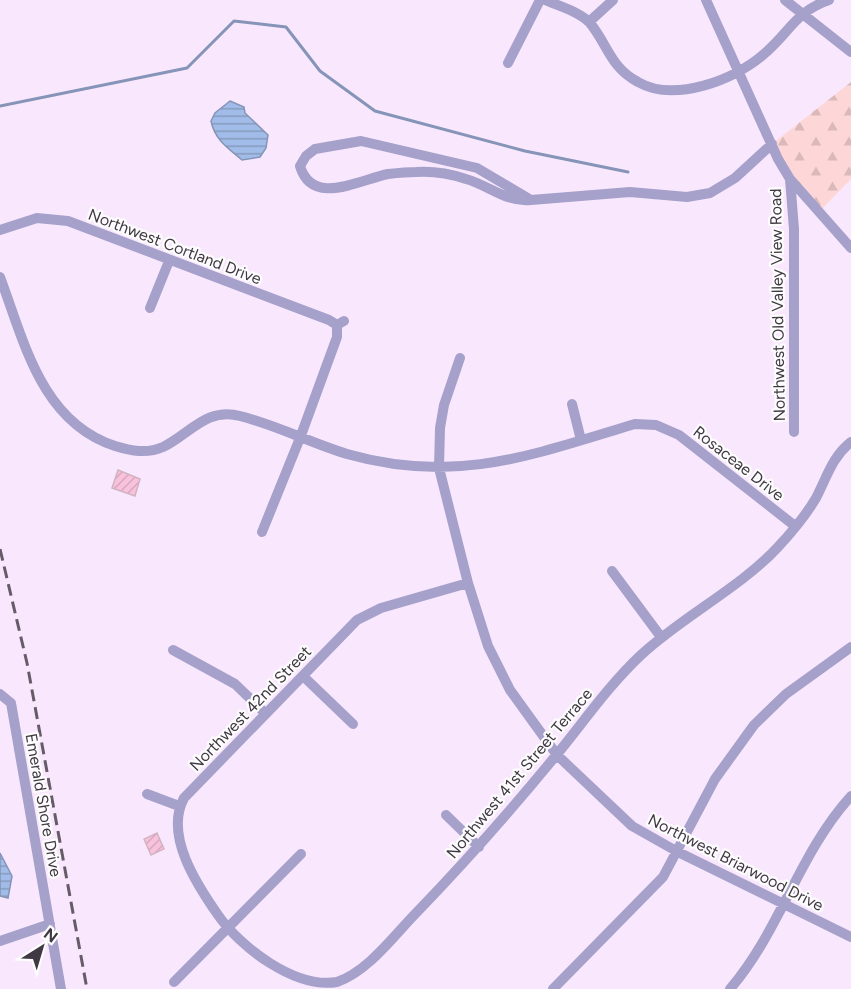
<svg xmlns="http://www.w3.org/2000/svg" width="851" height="989" font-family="Figtree,sans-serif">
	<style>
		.forest { fill: url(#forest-firs) }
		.water { fill: url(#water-rules); stroke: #8594b7; stroke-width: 1.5 }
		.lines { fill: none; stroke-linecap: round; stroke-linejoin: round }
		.stream { stroke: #8594b7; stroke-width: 3 }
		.building { fill: url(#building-hatch); stroke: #d2b3c1; stroke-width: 1.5 }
		.minor { stroke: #a6a1ca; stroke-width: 10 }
		.rail { stroke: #665c68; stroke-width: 3; stroke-dasharray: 12 6; stroke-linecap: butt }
		.labels { text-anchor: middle; stroke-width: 4.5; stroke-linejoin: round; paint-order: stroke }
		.street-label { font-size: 16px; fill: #403842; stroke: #fcfcfc }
	</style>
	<defs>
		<pattern id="forest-firs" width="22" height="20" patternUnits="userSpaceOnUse" patternTransform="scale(1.5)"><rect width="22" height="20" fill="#fdd7d7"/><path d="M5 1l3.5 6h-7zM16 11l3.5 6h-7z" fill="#dab9ba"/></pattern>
		<pattern id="water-rules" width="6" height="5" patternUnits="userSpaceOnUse" patternTransform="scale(1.5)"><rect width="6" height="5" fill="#a2bce9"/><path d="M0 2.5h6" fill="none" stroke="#859abe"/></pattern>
		<pattern id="building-hatch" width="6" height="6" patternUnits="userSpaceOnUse" patternTransform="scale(1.5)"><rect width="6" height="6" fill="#f9c2dc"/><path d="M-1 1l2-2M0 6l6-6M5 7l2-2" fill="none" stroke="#d6a7be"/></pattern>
	</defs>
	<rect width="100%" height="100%" fill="#f9e8fd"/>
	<!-- forest -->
	<path class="forest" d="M 851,82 L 851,179 L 819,212 L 772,144 Z"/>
	<!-- water -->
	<path class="water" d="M 230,101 L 244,107 L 245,113 L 268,135 L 266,148 L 260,157 L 242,160 C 228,148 215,140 211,121 L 215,113 Z
		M 0,853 L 12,876 L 8,898 L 0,896 Z"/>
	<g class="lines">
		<!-- stream -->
		<path class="stream" d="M 0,106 L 187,68 L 234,21 L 286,27 L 320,71 L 375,111 L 525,151 L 628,172"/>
	</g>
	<!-- building -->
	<path class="building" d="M 118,470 L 140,479 L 135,496 L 112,488 Z
		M 157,833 L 164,849 L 151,855 L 144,839 Z"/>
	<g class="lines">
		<!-- minor -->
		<path class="minor" d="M 545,0 C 559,6 580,12 590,23 C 608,45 610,67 638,82 C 674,103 735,80 764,54 C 789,33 796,11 829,0
			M 706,0 L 778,159 L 790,179 L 851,248
			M 785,0 L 851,52
			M 589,22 L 613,0
			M 508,63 L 540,0
			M 790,179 L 794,229 L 794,432
			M 531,200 C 507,203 488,185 466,179 C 451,174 432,171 416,172 C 407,172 397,173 388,174 C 359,180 312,207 300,166 L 306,156 L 315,149 L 361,141 L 477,168 L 531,200 L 630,192 L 687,197 L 710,193 L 735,178 L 772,144
			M 0,230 L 37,218 L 68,221 L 329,320 L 337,325 L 344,321
			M 0,277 C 24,341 41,422 115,446 C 131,451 147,454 163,447 C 190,434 206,407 240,416 C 276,425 311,443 347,454 C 456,485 532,455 635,424 L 656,425 L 679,435 L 795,526
			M 150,308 L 169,261
			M 460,358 L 444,405 L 440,428 L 439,468 L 468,583 L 488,646 L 510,690 L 557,755 L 632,826 L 678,852 L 851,937
			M 572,404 L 581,440
			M 262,532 L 300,438 L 337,337 L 337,325
			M 612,571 L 661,637
			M 468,583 L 381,608 L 357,620 L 184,798 C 164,835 197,885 218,915 C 240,947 295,989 337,982 C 369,971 395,934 418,911 C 467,860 513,808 558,753 C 585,720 610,684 641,655 C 683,616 740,588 778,547 C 792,532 806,515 816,498 C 827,477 832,457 851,442
			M 173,650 L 235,684 L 265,713
			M 303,676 L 353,724
			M 0,694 L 11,703 L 61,989
			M 147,794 L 179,806
			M 446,815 L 479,847
			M 0,941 L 50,924
			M 174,982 L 301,854
			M 553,989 L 663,877 L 715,779 L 754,725 L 786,694 L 851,647
			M 730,989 C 780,931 799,853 851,796"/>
		<!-- rail -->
		<path class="rail" d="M 0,549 L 27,663 L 87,989"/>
	</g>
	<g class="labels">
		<!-- street labels -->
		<g class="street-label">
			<text transform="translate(175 246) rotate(21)" y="6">Northwest Cortland Drive</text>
			<text transform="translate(777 305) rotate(-91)" y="6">Northwest Old Valley View Road</text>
			<text transform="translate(739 463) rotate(38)" y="6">Rosaceae Drive</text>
			<text transform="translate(250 708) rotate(-46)" y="6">Northwest 42nd Street</text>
			<text transform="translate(519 773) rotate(-50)" y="6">Northwest 41st Street Terrace</text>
			<text transform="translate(44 805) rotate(80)" y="6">Emerald Shore Drive</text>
			<text transform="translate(736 862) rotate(27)" y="6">Northwest Briarwood Drive</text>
		</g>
	</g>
	<!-- north arrow -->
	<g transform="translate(42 947) rotate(37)" stroke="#fcfcfc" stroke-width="4.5" paint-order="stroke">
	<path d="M0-4.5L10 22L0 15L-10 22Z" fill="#403842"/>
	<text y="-9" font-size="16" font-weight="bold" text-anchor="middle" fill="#403842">N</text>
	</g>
</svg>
